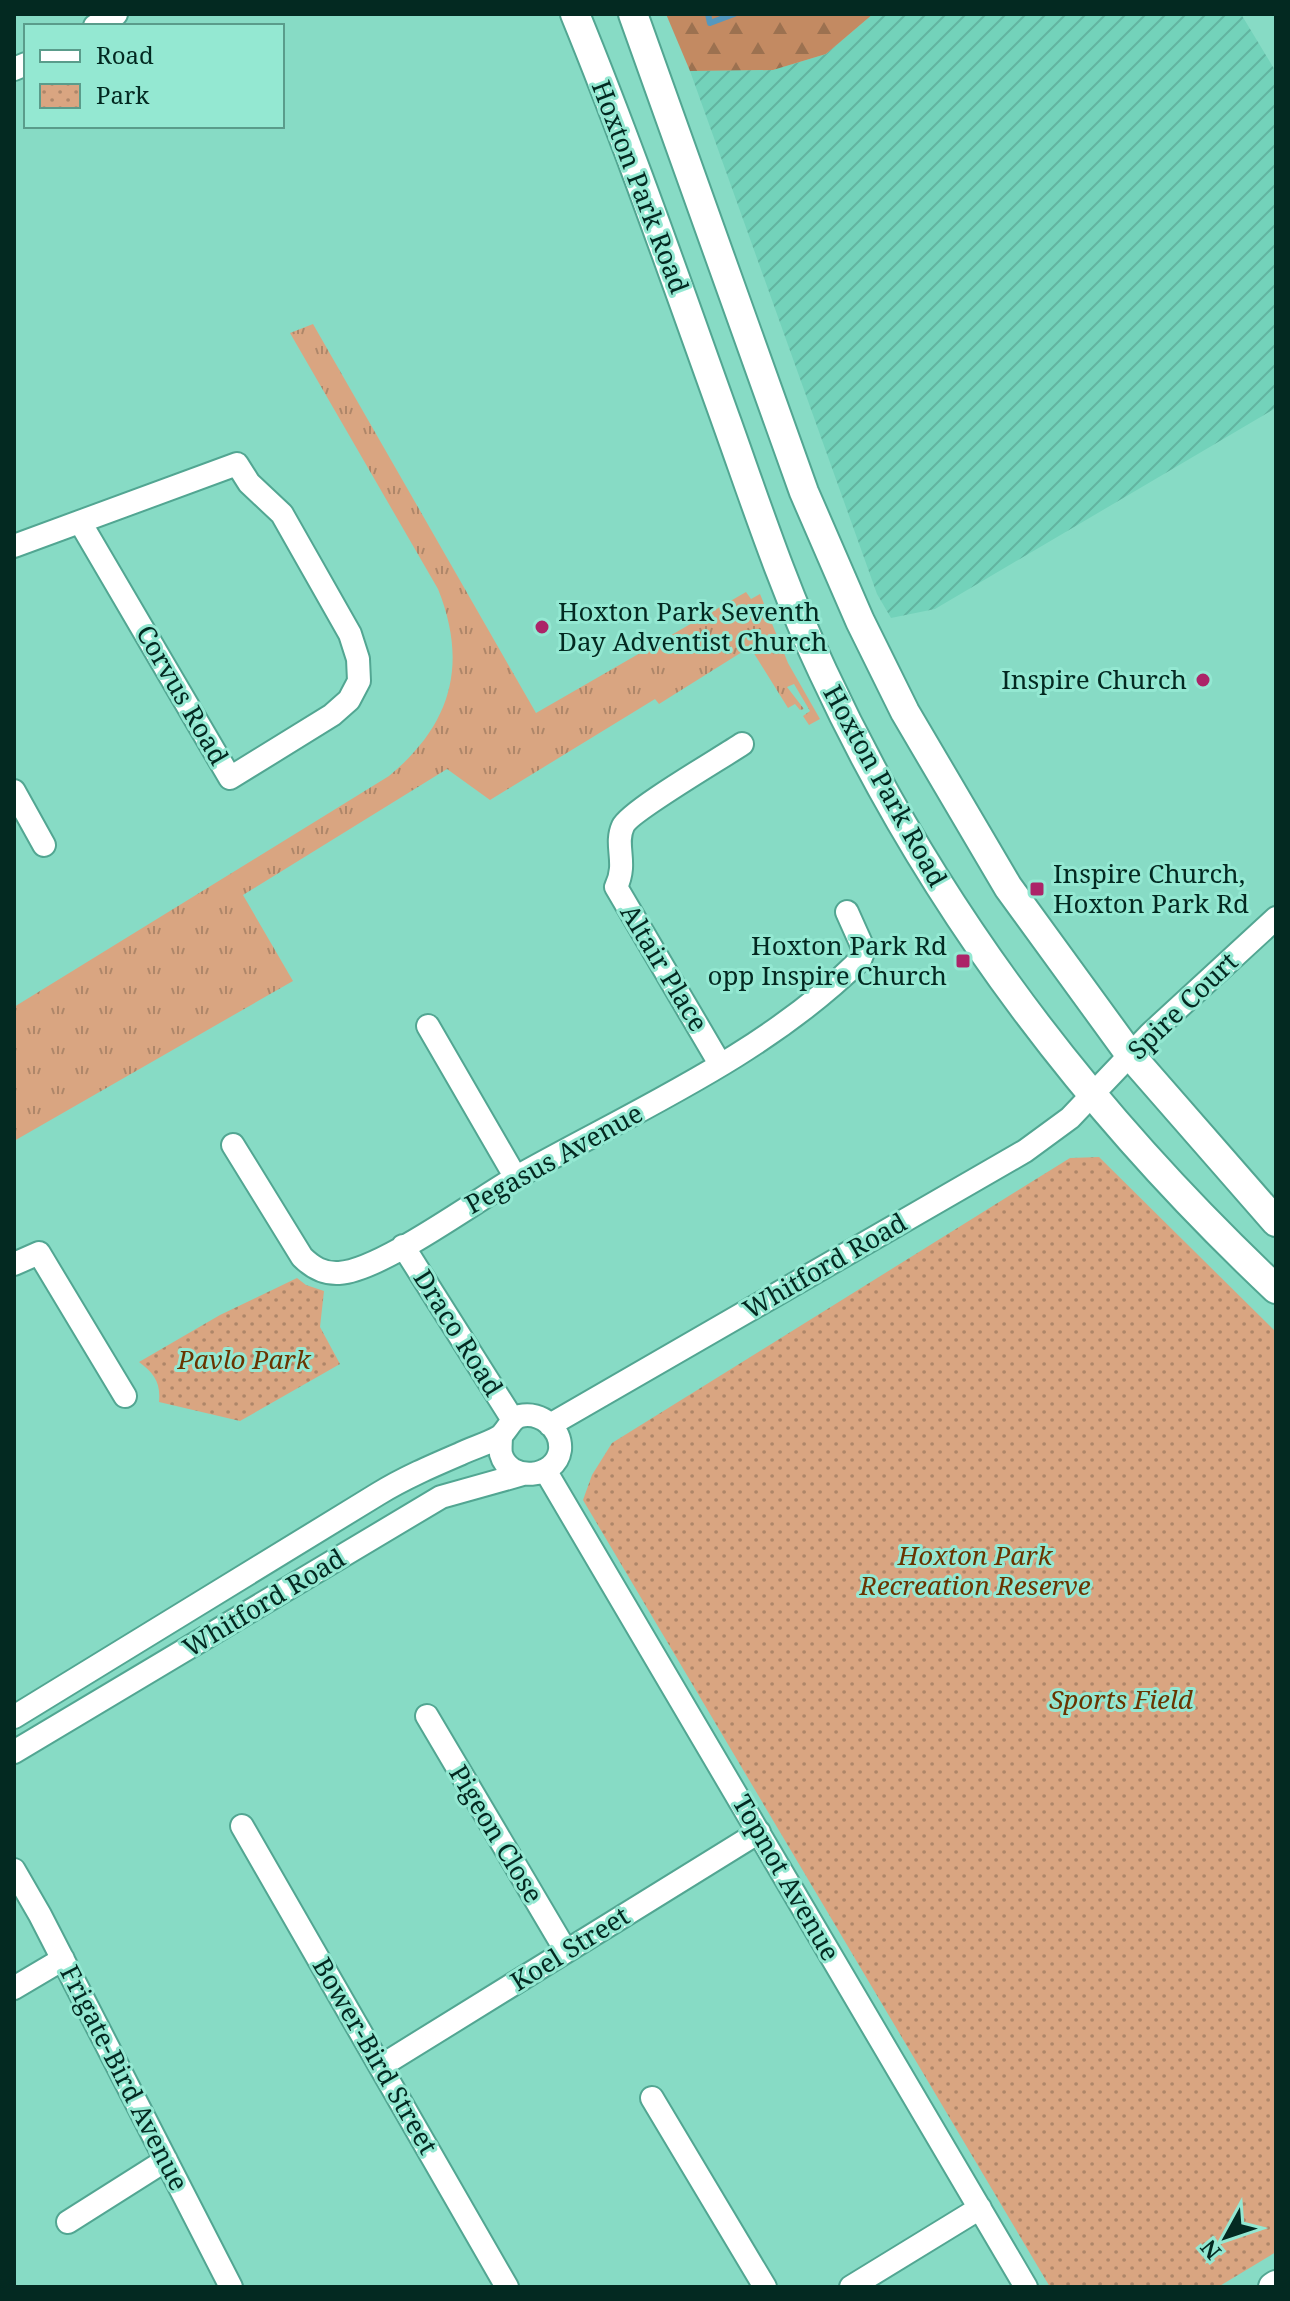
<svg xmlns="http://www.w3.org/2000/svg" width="1290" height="2301" font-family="'Noto Serif',serif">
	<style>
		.industrial { fill: url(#industrial-furrows) }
		.grass { fill: url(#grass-tufts) }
		.forest { fill: url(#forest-firs) }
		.park { fill: url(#park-dots) }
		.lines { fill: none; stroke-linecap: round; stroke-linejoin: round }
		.stream { stroke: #5598be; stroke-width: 6 }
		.minor-casing { stroke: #52a692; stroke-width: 26 }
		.major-casing { stroke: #52a692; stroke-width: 32 }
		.minor { stroke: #fff; stroke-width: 22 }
		.major { stroke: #fff; stroke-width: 28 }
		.poi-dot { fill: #ac2468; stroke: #94e8d2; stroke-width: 3 }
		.labels { text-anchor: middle; stroke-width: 6; stroke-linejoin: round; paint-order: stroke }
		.street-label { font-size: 26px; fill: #032921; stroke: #94e8d2 }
		.poi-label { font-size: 26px; fill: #032921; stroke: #94e8d2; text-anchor: start }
		.park-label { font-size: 26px; font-style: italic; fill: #693400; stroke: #94e8d2 }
	</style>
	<defs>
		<pattern id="industrial-furrows" width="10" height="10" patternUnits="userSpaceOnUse" patternTransform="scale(2)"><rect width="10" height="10" fill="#73d2ba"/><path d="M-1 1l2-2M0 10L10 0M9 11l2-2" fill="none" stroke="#62b4a0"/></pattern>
		<pattern id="grass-tufts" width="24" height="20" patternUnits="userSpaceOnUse" patternTransform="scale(2)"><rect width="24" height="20" fill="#d9a581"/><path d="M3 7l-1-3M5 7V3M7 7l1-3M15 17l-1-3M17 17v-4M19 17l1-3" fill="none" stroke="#ae8669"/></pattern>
		<pattern id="forest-firs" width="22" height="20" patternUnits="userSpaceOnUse" patternTransform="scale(2)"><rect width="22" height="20" fill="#c38a62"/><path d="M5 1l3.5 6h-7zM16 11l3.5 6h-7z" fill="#9c7150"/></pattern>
		<pattern id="park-dots" width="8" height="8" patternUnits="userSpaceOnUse" patternTransform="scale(2)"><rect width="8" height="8" fill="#d9a581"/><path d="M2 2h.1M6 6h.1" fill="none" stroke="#ae8669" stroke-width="1.8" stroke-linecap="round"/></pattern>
	</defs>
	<rect width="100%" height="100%" fill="#87dbc5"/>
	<!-- industrial -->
	<path class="industrial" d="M 873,14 L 1241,14 L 1276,72 L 1276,408 L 935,609 L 891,618 L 877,594 L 690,71 L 773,70 L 826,54 Z"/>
	<!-- grass -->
	<path class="grass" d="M 313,324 L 536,713 L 746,592 L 751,599 L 760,594 L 788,663 L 820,719 L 809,725 L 803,716 L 810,711 L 794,684 L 787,687 L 804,709 L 800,710 L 795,704 L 788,708 L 750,647 L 659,704 L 655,699 L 490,800 L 447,769 L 243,895 L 293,981 L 14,1141 L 14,1007 L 389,776 C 452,724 468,664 438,589 L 290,333 Z"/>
	<!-- forest -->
	<path class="forest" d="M 666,14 L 873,14 L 826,54 L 773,70 L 690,71 Z"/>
	<!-- park -->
	<path class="park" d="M 1099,1157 L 1276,1332 L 1276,2252 L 1218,2287 L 1050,2287 L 583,1500 L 592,1475 L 612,1443 L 1070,1158 Z
		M 297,1278 L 306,1285 L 324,1291 L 320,1327 L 340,1364 L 240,1421 L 159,1402 C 161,1383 154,1373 139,1362 L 220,1315 Z"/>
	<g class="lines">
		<!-- stream -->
		<path class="stream" d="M 708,14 L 710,23 L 734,14"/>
		<defs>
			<path id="minor" d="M 95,26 L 116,14
				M 14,69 L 26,64
				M 14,546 L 237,464 L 249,483 L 282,514 L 350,634 L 358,659 L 359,681 L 349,700 L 332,715 L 230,778 L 80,522
				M 14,791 L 44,845
				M 428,1026 L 516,1178
				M 720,1064 L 616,887 C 628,862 614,846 623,826 C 630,811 723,757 742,744
				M 233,1145 L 302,1257 C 312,1267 323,1274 339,1273 C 380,1271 475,1201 515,1178 C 632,1112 763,1056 860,960 L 864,950 L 847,912
				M 403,1246 L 513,1420
				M 14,1264 L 39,1253 L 125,1396
				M 550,1425 L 1025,1151 L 1070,1118 L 1150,1034 L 1276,918
				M 545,1470 L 1026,2287
				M 427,1716 L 566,1951
				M 14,1717 C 135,1643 257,1568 378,1494 C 404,1478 432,1466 460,1454 C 472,1448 487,1444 499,1437 C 507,1432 510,1419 520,1416 C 541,1411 562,1429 560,1450 C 556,1479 509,1483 501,1454 C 500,1449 501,1442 501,1436
				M 14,1752 L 441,1497 L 523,1474
				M 242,1826 L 507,2287
				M 14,1870 L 40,1915 L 231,2287
				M 14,1988 L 63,1959
				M 381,2066 L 759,1832
				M 652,2098 L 765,2287
				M 68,2222 L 166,2160
				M 851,2287 L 980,2208"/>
			<path id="major" d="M 575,14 C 630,148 678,287 727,423 C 757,507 785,592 823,672 C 932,907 1088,1112 1276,1289
				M 633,14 L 804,492 L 860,621 L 905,712 L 1008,887 L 1131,1056 L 1276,1222
				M 1273,2287 L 1276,2285"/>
		</defs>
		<!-- minor casing -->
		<use href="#minor" class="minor-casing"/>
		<!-- major casing -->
		<use href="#major" class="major-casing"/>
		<!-- minor -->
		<use href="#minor" class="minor"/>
		<!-- major -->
		<use href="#major" class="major"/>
	</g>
	<!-- markers -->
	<g class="poi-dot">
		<circle cx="542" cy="627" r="8"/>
		<circle cx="1203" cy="680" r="8"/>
		<rect x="1029" y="881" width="16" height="16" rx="4"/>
		<rect x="955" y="953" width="16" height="16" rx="4"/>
	</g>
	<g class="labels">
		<!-- street labels -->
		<g class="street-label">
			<text transform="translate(640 187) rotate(69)" y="9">Hoxton Park Road</text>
			<text transform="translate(182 695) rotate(60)" y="9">Corvus Road</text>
			<text transform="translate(885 786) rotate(61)" y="9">Hoxton Park Road</text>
			<text transform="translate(664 968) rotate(59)" y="9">Altair Place</text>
			<text transform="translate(1183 1006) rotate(-44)" y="9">Spire Court</text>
			<text transform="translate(554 1159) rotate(-29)" y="9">Pegasus Avenue</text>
			<text transform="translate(825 1266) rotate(-30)" y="9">Whitford Road</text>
			<text transform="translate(458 1333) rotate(58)" y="9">Draco Road</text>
			<text transform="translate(264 1603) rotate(-31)" y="9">Whitford Road</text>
			<text transform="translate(496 1834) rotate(59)" y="9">Pigeon Close</text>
			<text transform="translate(786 1878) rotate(60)" y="9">Topnot Avenue</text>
			<text transform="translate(570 1949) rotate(-32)" y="9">Koel Street</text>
			<text transform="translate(375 2056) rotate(60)" y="9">Bower-Bird Street</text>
			<text transform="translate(124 2078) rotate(63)" y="9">Frigate-Bird Avenue</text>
		</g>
		<!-- poi labels -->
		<g class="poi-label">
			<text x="558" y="621">Hoxton Park Seventh<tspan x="558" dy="30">Day Adventist Church</tspan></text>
			<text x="1187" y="689" text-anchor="end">Inspire Church</text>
			<text x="1053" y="883">Inspire Church,<tspan x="1053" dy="30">Hoxton Park Rd</tspan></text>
			<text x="947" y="955" text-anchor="end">Hoxton Park Rd<tspan x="947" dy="30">opp Inspire Church</tspan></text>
		</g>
		<!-- park labels -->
		<g class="park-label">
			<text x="244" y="1369">Pavlo Park</text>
			<text x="975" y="1565">Hoxton Park<tspan x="975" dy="30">Recreation Reserve</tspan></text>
			<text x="1121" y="1709">Sports Field</text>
		</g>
	</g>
	<!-- border -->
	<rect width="1290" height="2301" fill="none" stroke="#032921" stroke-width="32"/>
	<!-- legend -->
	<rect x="24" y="24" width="260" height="104" fill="#94e8d2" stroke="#5a9c8b" stroke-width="2"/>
	<rect x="40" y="50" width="40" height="12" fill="#ffffff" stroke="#5a9c8b" stroke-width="2"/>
	<text x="96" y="64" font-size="24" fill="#032921">Road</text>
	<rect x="40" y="84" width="40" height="24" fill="url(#park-dots)" stroke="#5a9c8b" stroke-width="2"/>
	<text x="96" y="104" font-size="24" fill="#032921">Park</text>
	<!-- north arrow -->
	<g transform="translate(1226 2237) rotate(230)" stroke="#94e8d2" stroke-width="6" paint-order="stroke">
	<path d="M0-6L14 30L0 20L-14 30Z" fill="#032921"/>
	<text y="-12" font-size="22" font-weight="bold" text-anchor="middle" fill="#032921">N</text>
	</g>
</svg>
